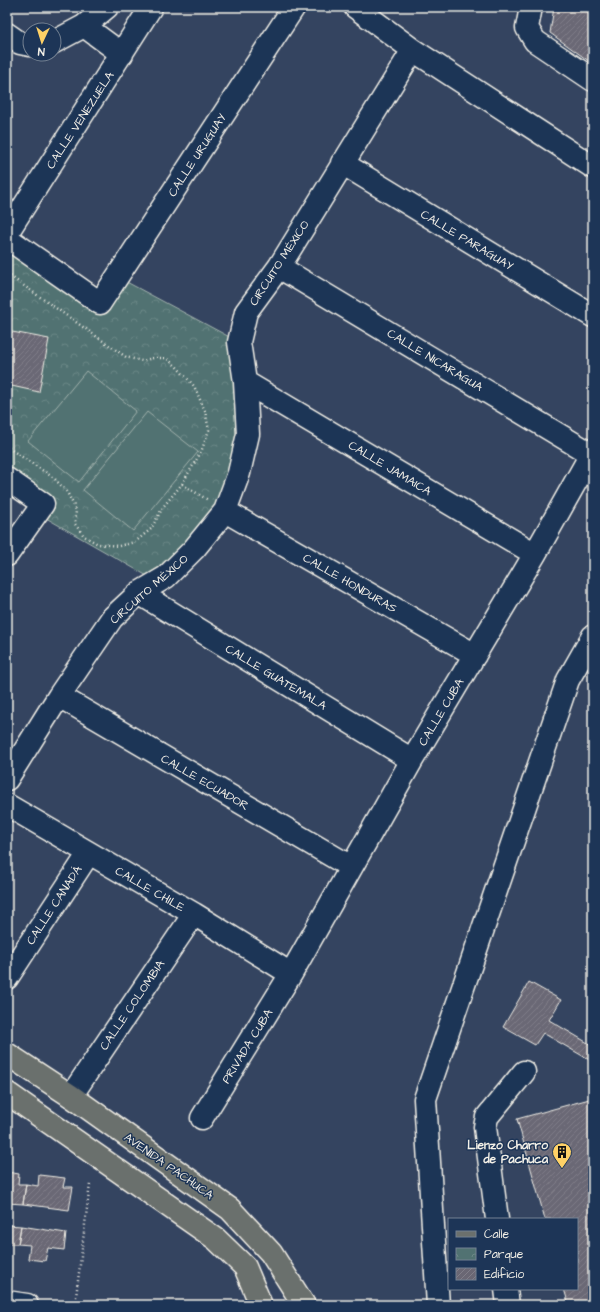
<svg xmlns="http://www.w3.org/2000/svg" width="600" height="1312" font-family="'Architects Daughter',sans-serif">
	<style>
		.park { fill: url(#park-crowns); stroke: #a2b2ad }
		.garden { fill: #517272; stroke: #a2b2ad }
		.building { fill: url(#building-hatch); stroke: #f4f1e8 }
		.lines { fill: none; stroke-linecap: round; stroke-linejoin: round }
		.minor-casing { stroke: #f4f1e8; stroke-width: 25 }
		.major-casing { stroke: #f4f1e8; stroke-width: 25 }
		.path { stroke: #f4f1e8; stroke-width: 2.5; stroke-dasharray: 1 3; stroke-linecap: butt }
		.minor { stroke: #1d3557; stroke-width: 22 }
		.major { stroke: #6b706d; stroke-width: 22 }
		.labels { text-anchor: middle; stroke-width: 3; stroke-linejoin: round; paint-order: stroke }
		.street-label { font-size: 12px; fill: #f4f1e8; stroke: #1d3557 }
		.poi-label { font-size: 12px; font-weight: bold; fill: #f4f1e8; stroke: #1d3557; text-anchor: end }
	</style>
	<defs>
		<pattern id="park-crowns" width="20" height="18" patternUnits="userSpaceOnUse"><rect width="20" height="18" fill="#517272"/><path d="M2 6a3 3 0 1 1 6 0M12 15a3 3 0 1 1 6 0" fill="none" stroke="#6b8786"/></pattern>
		<pattern id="building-hatch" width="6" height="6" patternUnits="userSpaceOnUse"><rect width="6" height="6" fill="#6a6774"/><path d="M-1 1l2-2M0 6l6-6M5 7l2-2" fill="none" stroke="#807d88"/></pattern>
	</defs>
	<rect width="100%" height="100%" fill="#344460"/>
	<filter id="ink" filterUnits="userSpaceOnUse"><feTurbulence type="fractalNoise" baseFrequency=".025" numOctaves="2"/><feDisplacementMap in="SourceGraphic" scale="8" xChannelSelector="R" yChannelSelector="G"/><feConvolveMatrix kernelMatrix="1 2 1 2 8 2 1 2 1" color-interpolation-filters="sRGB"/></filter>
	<g filter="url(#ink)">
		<!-- park -->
		<path class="park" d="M 7,244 L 102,307 L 121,279 L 237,341 L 245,434 L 223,511 L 156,581 L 39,514 L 7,476 Z"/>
		<!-- garden -->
		<path class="garden" d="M 86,371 L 136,411 L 79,482 L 28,441 Z
			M 147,412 L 198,452 L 133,531 L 83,490 Z"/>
		<!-- building -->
		<path class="building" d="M 554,7 L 593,7 L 593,64 L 550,33 Z
			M 7,331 L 49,339 L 39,392 L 7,385 Z
			M 529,982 L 561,1000 L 549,1020 L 593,1046 L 593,1062 L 543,1033 L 535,1045 L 503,1027 Z
			M 593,1098 L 593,1305 L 569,1305 L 564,1289 L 577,1289 L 577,1219 L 545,1219 L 517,1119 Z
			M 7,1172 L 19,1174 L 18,1184 L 26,1184 L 23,1204 L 7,1203 Z
			M 39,1175 L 65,1178 L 63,1187 L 73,1187 L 69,1210 L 23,1204 L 26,1184 L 38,1186 Z
			M 7,1225 L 21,1226 L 18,1244 L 7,1244 Z
			M 21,1226 L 66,1233 L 64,1250 L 48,1248 L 45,1261 L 28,1259 L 30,1245 L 18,1244 Z"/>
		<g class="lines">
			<defs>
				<path id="minor" d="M 355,7 L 413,50 L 593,167
					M 531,7 L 527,28 L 535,41 L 593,80
					M 84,26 L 122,54
					M 7,34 L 20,43 L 30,45
					M 54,42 L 84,26 L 107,7
					M 342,163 L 593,316
					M 7,233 L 151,7
					M 7,238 L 100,303 L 294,7
					M 279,267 L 591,454
					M 245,382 L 535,554
					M 7,479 L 43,504 L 7,555
					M 225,511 L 475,655
					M 139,593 L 412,760
					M 59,696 L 351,867
					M 7,779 L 59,696 L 112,618 L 139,593 L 166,577 L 194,549 L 225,511 L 239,473 L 248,434 L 245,382 L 239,342 L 246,312 L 279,267 L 413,50
					M 7,805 L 194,914 L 291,974
					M 7,978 L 89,853
					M 71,1096 L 194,914
					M 202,1118 L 291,974 L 412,760 L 535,554 L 593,451
					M 497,1219 L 485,1127 L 487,1117 L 524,1072
					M 506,1289 L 508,1305
					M 7,1302 L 27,1305
					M 438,1305 L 425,1099 L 568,680 L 593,636"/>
				<path id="major" d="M 7,1054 L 71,1096 L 230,1209 L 271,1253 L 304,1305
					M 7,1093 L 216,1239 L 245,1267 L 261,1305"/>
			</defs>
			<!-- minor casing -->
			<use href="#minor" class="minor-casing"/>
			<!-- major casing -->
			<use href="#major" class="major-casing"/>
			<!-- path -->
			<path class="path" d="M 7,274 L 126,357 L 142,361 L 153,358 L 166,358 L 176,366 L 194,386 L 205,411 L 209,430 L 201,452 L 182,484 L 163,507 L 151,529 L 135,542 L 119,546 L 98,544 L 84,536 L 75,524 L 76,510 L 67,492 L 54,478 L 7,447
				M 182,484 L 208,500
				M 75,1305 L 90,1184"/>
			<!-- minor -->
			<use href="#minor" class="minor"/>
			<!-- major -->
			<use href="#major" class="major"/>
		</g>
	</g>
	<!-- icons -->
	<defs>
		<symbol id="building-pin" viewBox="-11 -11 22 30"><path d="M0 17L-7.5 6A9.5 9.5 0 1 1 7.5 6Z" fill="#ffd166" stroke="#1d3557"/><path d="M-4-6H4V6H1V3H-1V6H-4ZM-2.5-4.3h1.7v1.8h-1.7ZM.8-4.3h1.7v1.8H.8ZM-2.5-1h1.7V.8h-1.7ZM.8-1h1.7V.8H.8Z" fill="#111"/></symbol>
	</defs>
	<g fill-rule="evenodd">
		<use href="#building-pin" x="551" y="1141" width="22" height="30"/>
	</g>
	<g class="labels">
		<!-- street labels -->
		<g class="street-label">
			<text transform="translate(80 120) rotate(-57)" y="4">CALLE VENEZUELA</text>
			<text transform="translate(197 155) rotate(-57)" y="4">CALLE URUGUAY</text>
			<text transform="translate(467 240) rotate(31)" y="4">CALLE PARAGUAY</text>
			<text transform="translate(279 263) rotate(-57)" y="4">CIRCUITO MÉXICO</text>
			<text transform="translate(435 360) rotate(31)" y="4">CALLE NICARAGUA</text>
			<text transform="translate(390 468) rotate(31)" y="4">CALLE JAMAICA</text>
			<text transform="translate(350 583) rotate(30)" y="4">CALLE HONDURAS</text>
			<text transform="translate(149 589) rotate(-41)" y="4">CIRCUITO MÉXICO</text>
			<text transform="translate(276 677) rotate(31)" y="4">CALLE GUATEMALA</text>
			<text transform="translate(441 712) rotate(-59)" y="4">CALLE CUBA</text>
			<text transform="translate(205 782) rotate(30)" y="4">CALLE ECUADOR</text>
			<text transform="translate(150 889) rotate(30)" y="4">CALLE CHILE</text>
			<text transform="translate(54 905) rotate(-57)" y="4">CALLE CANADÁ</text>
			<text transform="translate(132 1005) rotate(-56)" y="4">CALLE COLOMBIA</text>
			<text transform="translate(247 1046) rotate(-58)" y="4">PRIVADA CUBA</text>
			<text transform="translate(169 1166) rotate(35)" y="4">AVENIDA PACHUCA</text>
		</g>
		<!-- poi labels -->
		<g class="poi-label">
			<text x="548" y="1149">Lienzo Charro<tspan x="548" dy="14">de Pachuca</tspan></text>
		</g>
	</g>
	<!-- margin -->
	<rect width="600" height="1312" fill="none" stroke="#1d3557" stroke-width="24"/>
	<rect x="12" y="12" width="576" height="1288" fill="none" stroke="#f4f1e8" stroke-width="1.5" filter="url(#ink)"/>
	<!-- legend -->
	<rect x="448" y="1218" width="130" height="72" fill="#1d3557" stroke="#738091"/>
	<rect x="456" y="1231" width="20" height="6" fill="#6b706d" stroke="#738091"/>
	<text x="484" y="1238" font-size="12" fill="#f4f1e8">Calle</text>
	<rect x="456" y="1248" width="20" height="12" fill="url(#park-crowns)" stroke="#738091"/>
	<text x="484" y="1258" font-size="12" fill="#f4f1e8">Parque</text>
	<rect x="456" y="1268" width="20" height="12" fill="url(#building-hatch)" stroke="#738091"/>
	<text x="484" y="1278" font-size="12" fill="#f4f1e8">Edificio</text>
	<!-- north arrow -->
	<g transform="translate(42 42) rotate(184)"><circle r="19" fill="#1d3557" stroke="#738091"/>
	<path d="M0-3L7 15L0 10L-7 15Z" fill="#ffd166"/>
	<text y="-6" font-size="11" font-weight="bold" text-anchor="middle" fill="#f4f1e8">N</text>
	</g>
</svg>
